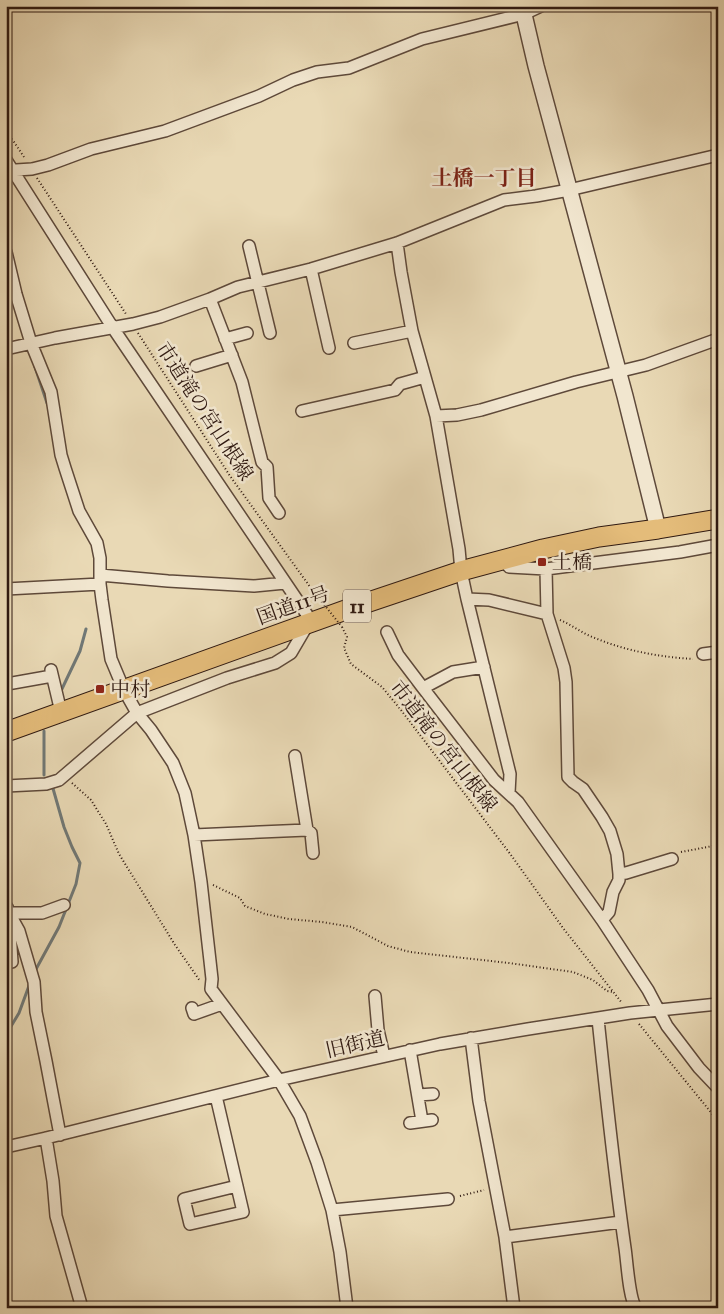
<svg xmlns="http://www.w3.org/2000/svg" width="724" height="1314" font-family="'IM FELL Great Primer','Noto Serif JP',serif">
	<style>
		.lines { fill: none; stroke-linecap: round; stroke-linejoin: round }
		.stream { stroke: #707876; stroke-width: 3 }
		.minor-casing { stroke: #5e493a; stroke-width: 14 }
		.tertiary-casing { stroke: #5e493a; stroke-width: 18 }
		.trunk-casing { stroke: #2f1911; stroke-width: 21 }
		.path { stroke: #2f1911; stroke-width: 2; stroke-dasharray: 1 2.5; stroke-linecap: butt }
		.minor { stroke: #f1e6cf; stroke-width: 11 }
		.tertiary { stroke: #f1e6cf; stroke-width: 15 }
		.trunk { stroke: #e4bc7a; stroke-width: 19 }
		.path-bridge { stroke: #2f1911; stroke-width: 2; stroke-dasharray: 1 2.5; stroke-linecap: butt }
		.poi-dot { fill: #8f2418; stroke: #f1e6cf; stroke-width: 2 }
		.labels { text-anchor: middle; stroke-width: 5; stroke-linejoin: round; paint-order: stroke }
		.shield { fill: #f1e6cf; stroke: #69564a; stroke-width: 1 }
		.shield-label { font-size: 19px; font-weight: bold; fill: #2f1911 }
		.street-label { font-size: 20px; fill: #2f1911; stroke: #f1e6cf }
		.poi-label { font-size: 20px; fill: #2f1911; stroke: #f1e6cf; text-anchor: start }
		.neighbourhood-label { font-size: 21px; font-weight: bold; fill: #7a1f14; stroke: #f1e6cf }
	</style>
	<rect width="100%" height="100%" fill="#e9d9b5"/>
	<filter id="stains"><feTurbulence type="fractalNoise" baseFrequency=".004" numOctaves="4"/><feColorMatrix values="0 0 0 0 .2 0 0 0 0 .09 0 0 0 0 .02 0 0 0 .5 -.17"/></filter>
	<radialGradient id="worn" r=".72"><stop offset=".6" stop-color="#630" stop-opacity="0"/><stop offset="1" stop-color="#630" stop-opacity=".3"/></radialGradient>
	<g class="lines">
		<!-- stream -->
		<path class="stream" d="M 35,367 L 47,403
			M 60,693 L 80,651 L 86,629
			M 44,731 L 44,775
			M 35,971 L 59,927 L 76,884 L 80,863 L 72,847 L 64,827 L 52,785
			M 6,1039 L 7,1033 L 19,1013 L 30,983"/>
		<defs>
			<path id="minor" d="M 6,160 L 113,328 L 312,622
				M 6,172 L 16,170 L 32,169 L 48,165 L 91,149 L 165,131 L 259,96 L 293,80 L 317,72 L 349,68 L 422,39 L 524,14 L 541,6
				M 397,243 L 401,272 L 412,331 L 436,416 L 459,549 L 461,571 L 467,599 L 510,774 L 509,793
				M 249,246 L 270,333
				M 6,252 L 16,294 L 31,343 L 51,392 L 61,455 L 65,468 L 79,511 L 97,543 L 100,558 L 100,584 L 102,600 L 111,659 L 124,690 L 137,713 L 151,730 L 173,763 L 185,793 L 194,835 L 201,882 L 210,961 L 212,979 L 211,989 L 279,1080 L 300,1116 L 317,1162 L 332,1210 L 340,1252 L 347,1308
				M 311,269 L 329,348
				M 210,299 L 242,382 L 262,462 L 267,467 L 269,498 L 279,513
				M 225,339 L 247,333
				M 354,343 L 412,331
				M 6,349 L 55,338 L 133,324 L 160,317 L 210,299 L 238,287 L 311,269 L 397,243 L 504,200 L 536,196 L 569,190 L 718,155
				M 196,366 L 232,355
				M 302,411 L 395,390 L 400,384 L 425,377
				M 436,416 L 457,415 L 481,410 L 576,382 L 646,365 L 718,339
				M 504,560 L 509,567 L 546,569
				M 100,575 L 168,581 L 254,586 L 285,583
				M 6,589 L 100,584
				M 467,599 L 489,600 L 547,614 L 546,569 L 680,552 L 718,545
				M 547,614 L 564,668 L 566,682 L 568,777 L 573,782 L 583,789 L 602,817 L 610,831 L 617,854 L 619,874 L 619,880 L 613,892 L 609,912 L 602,920
				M 387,632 L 398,655 L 423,688 L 453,672 L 484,667
				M 703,654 L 718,652
				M 51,670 L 61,712
				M 7,684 L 52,676
				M 423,688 L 494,780 L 518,802 L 602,920 L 648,990 L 667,1026 L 699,1068 L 718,1088
				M 295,756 L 307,830
				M 6,786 L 46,784 L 59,780 L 137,713 L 227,678 L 275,663 L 291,653 L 308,624
				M 194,835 L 307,830 L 311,833 L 313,853
				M 619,874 L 626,873 L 672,859
				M 7,907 L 9,913 L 42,913 L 64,905
				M 6,913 L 9,913 L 19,931 L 34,982 L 36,1012 L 46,1061 L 60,1135
				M 9,917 L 12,962
				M 375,996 L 378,1030 L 384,1056
				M 192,1008 L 194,1014 L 222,1004
				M 598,1019 C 606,1095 614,1172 625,1248 C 627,1261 629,1299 636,1308
				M 471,1038 L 479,1101 L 505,1237 L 514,1308
				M 410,1050 L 422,1121
				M 418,1095 L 433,1094
				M 216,1096 L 243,1212 L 190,1224 L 184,1199 L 237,1186
				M 410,1123 L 432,1120
				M 46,1138 L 53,1181 L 56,1216 L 82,1308
				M 6,1147 L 46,1138 L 279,1080 L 440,1044 L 528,1029 L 630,1013 L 718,1004
				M 332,1210 L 448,1199
				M 505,1237 L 621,1222"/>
			<path id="tertiary" d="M 522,6 L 536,66 L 625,396 L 658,529"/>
			<path id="trunk" d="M 6,732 L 354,607 L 461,571 L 543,549 L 599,537 L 658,529 L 718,519"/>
		</defs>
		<!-- minor casing -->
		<use href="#minor" class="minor-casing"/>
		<!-- tertiary casing -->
		<use href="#tertiary" class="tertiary-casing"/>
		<!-- trunk casing -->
		<use href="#trunk" class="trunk-casing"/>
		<!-- path -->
		<path class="path" d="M 6,130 L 24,157
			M 37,178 L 126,314
			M 138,333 L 230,476 L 321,602
			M 560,620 C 572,625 583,634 595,638 C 626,651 660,657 693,659
			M 342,627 L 347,637 L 344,648 L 351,664 L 382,687 L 401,710 L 511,855 L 563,928 L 622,1003
			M 72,783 L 91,800 L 106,824 L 119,854 L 175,945 L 200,981
			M 681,852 L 718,845
			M 213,885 L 240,898 L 245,906 L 265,914 L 289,919 L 322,922 L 352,927 L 388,946 L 410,952 L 509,963 L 573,972 L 593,980 L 607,991 L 613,992
			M 639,1024 L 718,1121
			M 460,1196 L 484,1190"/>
		<!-- minor -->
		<use href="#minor" class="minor"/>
		<!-- tertiary -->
		<use href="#tertiary" class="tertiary"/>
		<!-- trunk -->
		<use href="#trunk" class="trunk"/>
		<!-- path-bridge -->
		<path class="path-bridge" d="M 322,602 L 342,627"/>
	</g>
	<!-- markers -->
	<g class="poi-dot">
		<rect x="537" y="557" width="10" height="10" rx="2.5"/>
		<rect x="95" y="684" width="10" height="10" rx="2.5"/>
	</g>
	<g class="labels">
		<!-- shield labels -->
		<rect class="shield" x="343" y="589.5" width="28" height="33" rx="4"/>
		<g class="shield-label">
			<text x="357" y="613">11</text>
		</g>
		<!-- street labels -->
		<g class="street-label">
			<text transform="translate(205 411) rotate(57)" y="7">市道滝の宮山根線</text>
			<text transform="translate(293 605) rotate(-20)" y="7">国道11号</text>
			<text transform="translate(444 746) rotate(52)" y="7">市道滝の宮山根線</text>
			<text transform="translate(355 1044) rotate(-13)" y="7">旧街道</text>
		</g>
		<!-- poi labels -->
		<g class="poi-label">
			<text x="552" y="569">土橋</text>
			<text x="110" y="696">中村</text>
		</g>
		<!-- neighbourhood labels -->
		<g class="neighbourhood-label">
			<text x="484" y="185">土橋一丁目</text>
		</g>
	</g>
	<!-- margin -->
	<rect width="724" height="1314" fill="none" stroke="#e9d9b5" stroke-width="25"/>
	<rect x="8" y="8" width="709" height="1299" fill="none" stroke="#2f1911" stroke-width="2.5"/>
	<rect x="12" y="12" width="699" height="1289" fill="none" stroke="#2f1911"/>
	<rect width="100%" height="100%" filter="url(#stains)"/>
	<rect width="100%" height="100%" fill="url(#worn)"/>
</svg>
